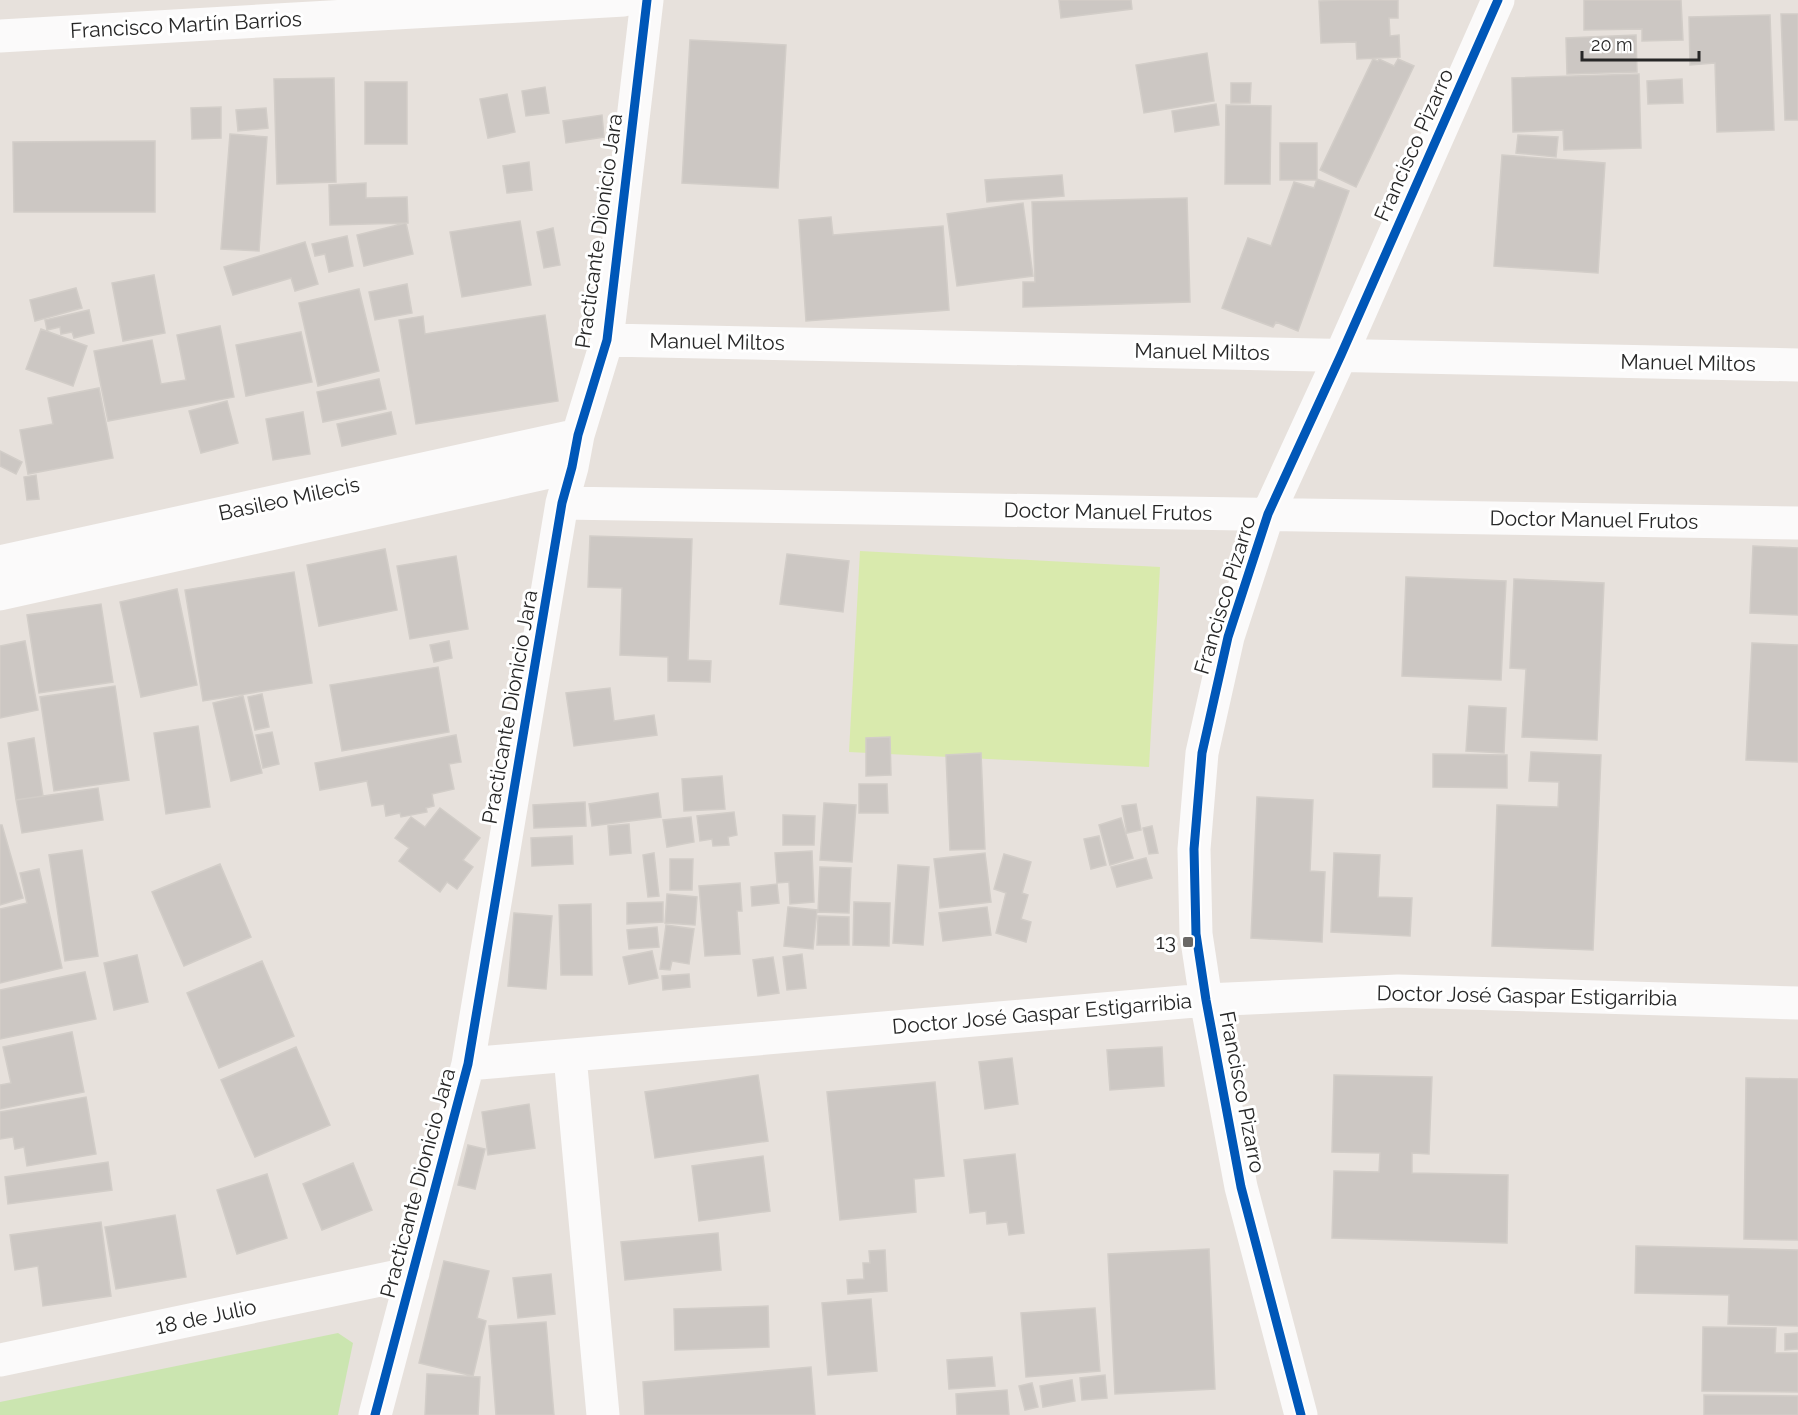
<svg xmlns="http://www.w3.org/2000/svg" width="1798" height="1415" font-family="Raleway,sans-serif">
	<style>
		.green { fill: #cbe5b0 }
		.pitch { fill: #d9eaad }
		.building { fill: #ccc7c3; stroke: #d2cdc8; stroke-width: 1.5 }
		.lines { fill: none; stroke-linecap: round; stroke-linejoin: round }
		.minor { stroke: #fbfafa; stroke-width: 33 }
		.cycleway-casing { stroke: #fff; stroke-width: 13 }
		.cycleway { stroke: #0057b8; stroke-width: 9 }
		.poi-dot { fill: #6a6866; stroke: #fff; stroke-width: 2 }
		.labels { text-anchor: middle; stroke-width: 6; stroke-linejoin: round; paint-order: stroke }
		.street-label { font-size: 21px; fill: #272727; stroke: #fff }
		.poi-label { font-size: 21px; fill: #272727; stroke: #fff; text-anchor: end }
	</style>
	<rect width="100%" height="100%" fill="#e7e1dc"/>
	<!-- green -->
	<path class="green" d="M 338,1333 L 353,1343 L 338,1415 L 0,1415 L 0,1402 Z"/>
	<!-- pitch -->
	<path class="pitch" d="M 860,551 L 1160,567 L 1149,767 L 849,752 Z"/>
	<!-- building -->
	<path class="building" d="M 1059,0 L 1131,0 L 1132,9 L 1061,18 Z
		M 1339,0 L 1398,0 L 1398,18 L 1389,18 L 1390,36 L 1399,35 L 1400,57 L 1357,59 L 1356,42 L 1321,43 L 1319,1 Z
		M 1584,0 L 1681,0 L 1683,40 L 1642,41 L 1642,29 L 1584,30 Z
		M 1781,14 L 1798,14 L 1798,120 L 1785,120 Z
		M 1770,15 L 1774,130 L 1717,132 L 1715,63 L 1690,65 L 1689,17 Z
		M 1636,35 L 1637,72 L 1567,74 L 1566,38 Z
		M 690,40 L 786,45 L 778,188 L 682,183 Z
		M 1207,53 L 1214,101 L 1144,113 L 1136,65 Z
		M 1373,59 L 1378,61 L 1379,59 L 1394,66 L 1398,59 L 1414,66 L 1356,187 L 1320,170 Z
		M 1639,74 L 1641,148 L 1564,150 L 1563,130 L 1513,132 L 1512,78 Z
		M 334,78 L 336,182 L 277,184 L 274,79 Z
		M 1682,79 L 1683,103 L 1648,104 L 1647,81 Z
		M 365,82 L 407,82 L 407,144 L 365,144 Z
		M 1231,83 L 1251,83 L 1250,103 L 1231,103 Z
		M 545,87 L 549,113 L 526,116 L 522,91 Z
		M 507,94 L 515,132 L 488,138 L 480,99 Z
		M 1216,104 L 1219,125 L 1175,132 L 1172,111 Z
		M 1226,105 L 1271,106 L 1270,184 L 1225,184 Z
		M 221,107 L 221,138 L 192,139 L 191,108 Z
		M 266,108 L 268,128 L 238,131 L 236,110 Z
		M 602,115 L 604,137 L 566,143 L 563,121 Z
		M 230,134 L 267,137 L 259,251 L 221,249 Z
		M 1518,135 L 1558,137 L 1556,157 L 1516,153 Z
		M 155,141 L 155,212 L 14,212 L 13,142 Z
		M 1280,143 L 1317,143 L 1317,180 L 1280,180 Z
		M 1502,155 L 1605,163 L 1598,273 L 1494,266 Z
		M 529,162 L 532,190 L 507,193 L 503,166 Z
		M 1062,175 L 1064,196 L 987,202 L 985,180 Z
		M 1317,179 L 1349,191 L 1298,331 L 1276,322 L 1273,327 L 1222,308 L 1248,238 L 1271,246 L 1294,182 L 1314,188 Z
		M 366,183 L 366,198 L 407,197 L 408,223 L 330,225 L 329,185 Z
		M 1187,198 L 1190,302 L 1023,307 L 1023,282 L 1035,282 L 1032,202 Z
		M 1023,203 L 1033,276 L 957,286 L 947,214 Z
		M 831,217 L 833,235 L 943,226 L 949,310 L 806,321 L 799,220 Z
		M 520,221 L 531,285 L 462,297 L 450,232 Z
		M 406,223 L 413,254 L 364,266 L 357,235 Z
		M 553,228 L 560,265 L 544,268 L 537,232 Z
		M 347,236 L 353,266 L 329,272 L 325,254 L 315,256 L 312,244 Z
		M 305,242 L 318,284 L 295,291 L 291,278 L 233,295 L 224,267 Z
		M 154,275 L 165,333 L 123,341 L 112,283 Z
		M 407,284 L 412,313 L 375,320 L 369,292 Z
		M 76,288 L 82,308 L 35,321 L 30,300 Z
		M 359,289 L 379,371 L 318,386 L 299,303 Z
		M 89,310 L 94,333 L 74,338 L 72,332 L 61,334 L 60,327 L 47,330 L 45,320 Z
		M 545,315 L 558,401 L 416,424 L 399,320 L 423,316 L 425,334 Z
		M 220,326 L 234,397 L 108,421 L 94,351 L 152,340 L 161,384 L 186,380 L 177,335 Z
		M 41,329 L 87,346 L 73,386 L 26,369 Z
		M 301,332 L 312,382 L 246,396 L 236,345 Z
		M 379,379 L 386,409 L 323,422 L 317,392 Z
		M 99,388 L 113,458 L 28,474 L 20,430 L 53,424 L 48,398 Z
		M 227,401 L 238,443 L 201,453 L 189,411 Z
		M 303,412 L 310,454 L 273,460 L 266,419 Z
		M 391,412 L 396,434 L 342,446 L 337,424 Z
		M 0,451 L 22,462 L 16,474 L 0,466 Z
		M 36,475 L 39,499 L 27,500 L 24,477 Z
		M 590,536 L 692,539 L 688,660 L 711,661 L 710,682 L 668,681 L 668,657 L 620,655 L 622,588 L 588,587 Z
		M 1753,546 L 1798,548 L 1798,615 L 1750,613 Z
		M 385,549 L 397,610 L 319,626 L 307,565 Z
		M 787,554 L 849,561 L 843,612 L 780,604 Z
		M 456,556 L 468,629 L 410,639 L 397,566 Z
		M 294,572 L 312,683 L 203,701 L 185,590 Z
		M 1406,577 L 1506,581 L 1501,680 L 1402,676 Z
		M 1514,579 L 1604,583 L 1597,740 L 1522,737 L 1526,669 L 1510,668 Z
		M 177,589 L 197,685 L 141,697 L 120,602 Z
		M 101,604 L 113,682 L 39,693 L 27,615 Z
		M 25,641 L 38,710 L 0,718 L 0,646 Z
		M 449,641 L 452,658 L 434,662 L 430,645 Z
		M 1752,643 L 1798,645 L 1798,762 L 1746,760 Z
		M 438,667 L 449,732 L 342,751 L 330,685 Z
		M 115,686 L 129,780 L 54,791 L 40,697 Z
		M 610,688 L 614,721 L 654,715 L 657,735 L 574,746 L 566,693 Z
		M 262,694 L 269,727 L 255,730 L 248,697 Z
		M 243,696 L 262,773 L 231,781 L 213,703 Z
		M 1469,706 L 1506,708 L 1504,753 L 1466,751 Z
		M 198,726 L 210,807 L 166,814 L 154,733 Z
		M 272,732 L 279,764 L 263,768 L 256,735 Z
		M 456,735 L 461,762 L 449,764 L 454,789 L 432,794 L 434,806 L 426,808 L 427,812 L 401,817 L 400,813 L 386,816 L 384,804 L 372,806 L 367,781 L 320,790 L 315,763 Z
		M 890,737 L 891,775 L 866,776 L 866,738 Z
		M 34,738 L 43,796 L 16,800 L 8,743 Z
		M 1531,752 L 1601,755 L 1593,950 L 1492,946 L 1497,805 L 1558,807 L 1559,782 L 1529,781 Z
		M 981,753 L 985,849 L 950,850 L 946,755 Z
		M 1433,754 L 1507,755 L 1507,788 L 1433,787 Z
		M 722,776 L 725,809 L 684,811 L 682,779 Z
		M 859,784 L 887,784 L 888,813 L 859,813 Z
		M 98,788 L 103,820 L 22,833 L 16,800 Z
		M 658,793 L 661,817 L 592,826 L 589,804 Z
		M 1257,797 L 1313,800 L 1310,871 L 1325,872 L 1322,942 L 1251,938 Z
		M 585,802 L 586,826 L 534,828 L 533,805 Z
		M 824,803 L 856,805 L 852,862 L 820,860 Z
		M 1136,804 L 1141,830 L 1127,833 L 1122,806 Z
		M 440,808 L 480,838 L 463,860 L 473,867 L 457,889 L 447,882 L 440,892 L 399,861 L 409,848 L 395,838 L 411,817 L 425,827 Z
		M 734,812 L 737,835 L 728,837 L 729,845 L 713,846 L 712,839 L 700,841 L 697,816 Z
		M 783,815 L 815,816 L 814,845 L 783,845 Z
		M 691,817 L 694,842 L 667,847 L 663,820 Z
		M 1121,818 L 1133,858 L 1110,865 L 1099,825 Z
		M 629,824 L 631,853 L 610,855 L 608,826 Z
		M 0,825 L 2,825 L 23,898 L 0,905 Z
		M 1152,826 L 1158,853 L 1149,854 L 1143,828 Z
		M 572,836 L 573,864 L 532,866 L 531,838 Z
		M 1099,836 L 1106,865 L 1091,869 L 1084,839 Z
		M 82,850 L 98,956 L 65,961 L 49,855 Z
		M 812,851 L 814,902 L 790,904 L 789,882 L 777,883 L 775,853 Z
		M 654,853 L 659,896 L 648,897 L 643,855 Z
		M 985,853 L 991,902 L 940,908 L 934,859 Z
		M 1334,853 L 1380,855 L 1378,897 L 1412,898 L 1410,936 L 1331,932 Z
		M 1004,854 L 1031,862 L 1022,893 L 1028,895 L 1021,919 L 1031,922 L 1026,942 L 996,933 L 1006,893 L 994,889 Z
		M 1146,858 L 1152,878 L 1117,887 L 1111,867 Z
		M 670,859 L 693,859 L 692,890 L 670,890 Z
		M 220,864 L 251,937 L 184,966 L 152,892 Z
		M 898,865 L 929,867 L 923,945 L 893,943 Z
		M 820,867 L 851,868 L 849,913 L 818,912 Z
		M 39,869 L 62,968 L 0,983 L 0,909 L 27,903 L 20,873 Z
		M 740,883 L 742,911 L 737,911 L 740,954 L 705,956 L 699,886 Z
		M 777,884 L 779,903 L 752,906 L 751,887 Z
		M 667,894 L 697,897 L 695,925 L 665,923 Z
		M 663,902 L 663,922 L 627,924 L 627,903 Z
		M 854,902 L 890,903 L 889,946 L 853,945 Z
		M 591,904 L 592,975 L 561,975 L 559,905 Z
		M 788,907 L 817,910 L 813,949 L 784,946 Z
		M 987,907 L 991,935 L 943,941 L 939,913 Z
		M 514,913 L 552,916 L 546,989 L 508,986 Z
		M 818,916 L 849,917 L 849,945 L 817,945 Z
		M 666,925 L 694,929 L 689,964 L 672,961 L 670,970 L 660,969 Z
		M 657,927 L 659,947 L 629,949 L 627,930 Z
		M 652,951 L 658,978 L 629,984 L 623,957 Z
		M 802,954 L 806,988 L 787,990 L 783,957 Z
		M 137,955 L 148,1002 L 114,1010 L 104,963 Z
		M 773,957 L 779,993 L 758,996 L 753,960 Z
		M 262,961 L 294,1036 L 219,1068 L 187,993 Z
		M 85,972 L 96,1019 L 0,1039 L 0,990 Z
		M 689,974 L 690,987 L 663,990 L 662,976 Z
		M 72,1032 L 84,1092 L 0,1109 L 0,1085 L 11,1083 L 3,1047 Z
		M 296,1047 L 330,1125 L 255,1157 L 221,1080 Z
		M 1162,1047 L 1164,1086 L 1110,1090 L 1107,1050 Z
		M 1012,1058 L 1018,1104 L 985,1109 L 979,1062 Z
		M 758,1075 L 768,1141 L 655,1158 L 645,1092 Z
		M 1334,1075 L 1432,1077 L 1429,1154 L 1412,1153 L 1412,1173 L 1508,1175 L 1507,1243 L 1332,1238 L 1334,1171 L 1379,1172 L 1380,1153 L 1332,1152 Z
		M 1746,1078 L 1798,1079 L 1798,1240 L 1744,1239 Z
		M 935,1082 L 944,1176 L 914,1179 L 916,1212 L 840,1220 L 827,1092 Z
		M 86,1097 L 96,1154 L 27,1166 L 24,1147 L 15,1149 L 13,1137 L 0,1139 L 0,1112 Z
		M 529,1104 L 535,1148 L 488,1155 L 482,1112 Z
		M 468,1145 L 485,1149 L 475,1189 L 458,1185 Z
		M 1015,1154 L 1024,1233 L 1009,1235 L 1007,1222 L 987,1224 L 986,1211 L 970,1213 L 964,1160 Z
		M 763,1156 L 770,1211 L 699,1221 L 692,1166 Z
		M 108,1162 L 112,1190 L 8,1204 L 5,1177 Z
		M 353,1163 L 372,1210 L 322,1230 L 303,1184 Z
		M 267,1174 L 287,1238 L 237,1254 L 217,1190 Z
		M 175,1215 L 186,1277 L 116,1289 L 105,1227 Z
		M 101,1222 L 111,1296 L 43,1306 L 38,1266 L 15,1270 L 10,1235 Z
		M 718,1233 L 721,1270 L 625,1280 L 621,1242 Z
		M 1636,1246 L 1798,1250 L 1798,1326 L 1728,1324 L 1729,1295 L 1635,1293 Z
		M 1209,1249 L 1215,1389 L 1115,1394 L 1108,1254 Z
		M 885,1250 L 887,1291 L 848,1294 L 847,1280 L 864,1279 L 863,1263 L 870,1263 L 869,1251 Z
		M 444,1261 L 489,1271 L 477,1318 L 486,1321 L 473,1376 L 419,1363 Z
		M 551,1274 L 555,1314 L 518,1318 L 513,1278 Z
		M 871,1299 L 877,1371 L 828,1375 L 822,1303 Z
		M 768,1306 L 769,1347 L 675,1350 L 674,1309 Z
		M 1095,1308 L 1100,1371 L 1026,1377 L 1021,1313 Z
		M 546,1322 L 554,1415 L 496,1415 L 489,1326 Z
		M 1703,1327 L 1776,1328 L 1775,1353 L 1798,1353 L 1798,1392 L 1702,1391 Z
		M 1798,1333 L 1798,1349 L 1785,1350 L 1785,1334 Z
		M 992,1357 L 995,1386 L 949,1389 L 947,1360 Z
		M 811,1367 L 815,1415 L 645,1415 L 643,1382 Z
		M 427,1374 L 480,1377 L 478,1415 L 425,1415 Z
		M 1105,1375 L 1107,1398 L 1082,1400 L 1080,1378 Z
		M 1072,1380 L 1075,1401 L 1043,1407 L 1040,1386 Z
		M 1032,1383 L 1038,1407 L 1025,1410 L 1019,1386 Z
		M 1007,1390 L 1009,1415 L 957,1415 L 956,1394 Z
		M 1704,1395 L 1798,1396 L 1798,1415 L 1704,1415 Z"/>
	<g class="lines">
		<!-- minor -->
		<path class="minor" d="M 0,36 L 624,0
			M 607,340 L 1798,365
			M 562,503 L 1798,523
			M 0,562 L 578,435
			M 0,594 L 572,467
			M 570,1056 L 603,1415
			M 468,1064 L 1206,1000 L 1398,991 L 1798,1003
			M 0,1360 L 413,1273
			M 375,1415 L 468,1064 L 562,503 L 572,467 L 578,435 L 607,340 L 647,0
			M 1301,1415 L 1241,1187 L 1206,1000 L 1196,934 L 1194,849 L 1202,753 L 1228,637 L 1268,514 L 1341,355 L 1498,0"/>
		<defs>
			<path id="cycleway" d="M 375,1415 L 468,1064 L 562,503 L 572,467 L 578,435 L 607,340 L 647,0
				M 1301,1415 L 1241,1187 L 1206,1000 L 1196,934 L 1194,849 L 1202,753 L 1228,637 L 1268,514 L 1341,355 L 1498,0"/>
		</defs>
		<!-- cycleway casing -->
		<use href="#cycleway" class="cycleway-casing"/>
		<!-- cycleway -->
		<use href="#cycleway" class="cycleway"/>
	</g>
	<!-- markers -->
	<rect class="poi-dot" x="1182" y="936" width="12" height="12" rx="3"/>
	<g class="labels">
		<!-- street labels -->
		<g class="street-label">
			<text transform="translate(186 25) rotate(-3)" y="7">Francisco Martín Barrios</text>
			<text transform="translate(1414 145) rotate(-66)" y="7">Francisco Pizarro</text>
			<text transform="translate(599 231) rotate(-82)" y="7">Practicante Dionicio Jara</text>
			<text transform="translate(717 342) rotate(1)" y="7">Manuel Miltos</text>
			<text transform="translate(1202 352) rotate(1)" y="7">Manuel Miltos</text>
			<text transform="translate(1688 363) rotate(1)" y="7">Manuel Miltos</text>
			<text transform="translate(289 499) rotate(-12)" y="7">Basileo Milecis</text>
			<text transform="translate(1108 512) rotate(1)" y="7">Doctor Manuel Frutos</text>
			<text transform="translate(1594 520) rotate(1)" y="7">Doctor Manuel Frutos</text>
			<text transform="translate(1225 595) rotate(-73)" y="7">Francisco Pizarro</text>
			<text transform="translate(510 707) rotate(-80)" y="7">Practicante Dionicio Jara</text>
			<text transform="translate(1527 996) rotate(1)" y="7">Doctor José Gaspar Estigarribia</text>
			<text transform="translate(1042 1014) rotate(-5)" y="7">Doctor José Gaspar Estigarribia</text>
			<text transform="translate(1242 1092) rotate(79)" y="7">Francisco Pizarro</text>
			<text transform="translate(418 1183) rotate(-75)" y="7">Practicante Dionicio Jara</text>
			<text transform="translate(206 1317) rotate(-12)" y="7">18 de Julio</text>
		</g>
		<!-- poi labels -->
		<g class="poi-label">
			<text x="1176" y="949">13</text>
		</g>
	</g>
	<!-- scale -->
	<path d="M1582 51v9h117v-9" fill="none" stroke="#272727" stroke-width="3"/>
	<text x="1591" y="51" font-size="18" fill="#272727" stroke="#ffffff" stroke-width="4.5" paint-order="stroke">20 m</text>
</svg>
